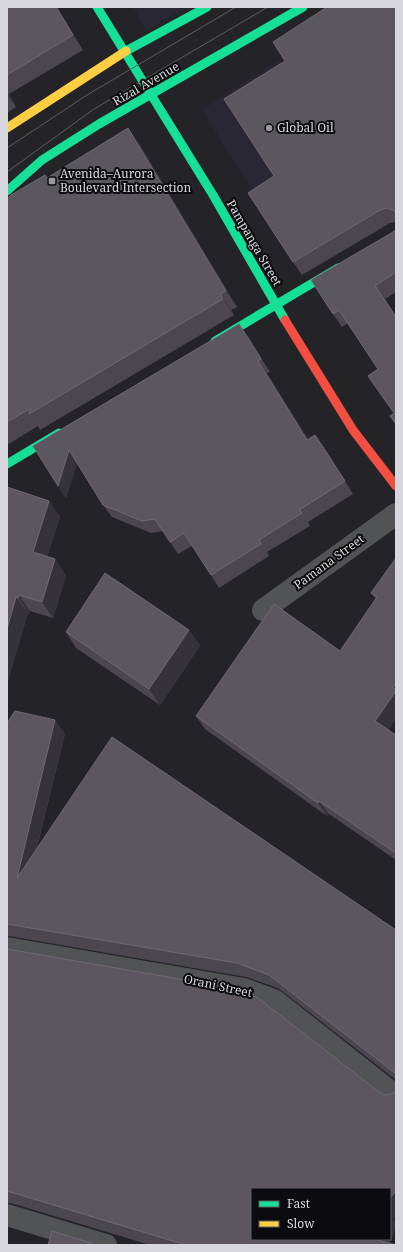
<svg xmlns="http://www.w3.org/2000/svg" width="403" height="1252" font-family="'Noto Serif',serif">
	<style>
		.built { fill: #2a2735 }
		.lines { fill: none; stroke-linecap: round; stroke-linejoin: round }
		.street { stroke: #525355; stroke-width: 22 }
		.fast { stroke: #16e098; stroke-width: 9 }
		.slow { stroke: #ffcf43; stroke-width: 9 }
		.jam { stroke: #f24e42; stroke-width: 9 }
		.tram { stroke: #5c5d5f; stroke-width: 1 }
		.wall { fill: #4c474f }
		.shaded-wall { fill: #363239 }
		.building { fill: #5c565e; stroke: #6f6a72 }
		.poi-dot { fill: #99989e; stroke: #0c0c10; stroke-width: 1.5 }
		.labels { text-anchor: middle; stroke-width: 4; stroke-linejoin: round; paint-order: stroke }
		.street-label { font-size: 12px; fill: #d8d7dd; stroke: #0c0c10 }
		.poi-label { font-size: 12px; fill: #d8d7dd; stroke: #0c0c10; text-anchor: start }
	</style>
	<rect width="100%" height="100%" fill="#242428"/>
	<!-- built -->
	<path class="built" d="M 133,7 L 187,7 L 147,31 Z
		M 280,60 L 337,148 L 258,199 L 202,110 Z"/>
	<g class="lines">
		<!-- street -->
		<path class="street" d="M 263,610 L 396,514
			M 7,948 L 244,989 L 274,1000 L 396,1096
			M 7,1215 L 106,1245"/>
		<!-- fast -->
		<path class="fast" d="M 97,7 L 213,195 L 285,320
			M 126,51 L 207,7
			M 7,191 L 42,160 L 99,124 L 303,7
			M 215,341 L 338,268
			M 7,464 L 59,433"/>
		<!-- slow -->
		<path class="slow" d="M 7,128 L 126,51"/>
		<!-- jam -->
		<path class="jam" d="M 285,320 L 353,430 L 396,486"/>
		<!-- tram -->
		<path class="tram" d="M 7,148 L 87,95 L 236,7
			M 7,172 L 94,109 L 268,7"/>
	</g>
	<!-- wall -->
	<path class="wall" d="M 7,7 L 57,7 L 83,50 L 9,94 L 16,107 L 7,113 Z
		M 396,7 L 396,222 L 390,223 L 302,275 L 293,262 L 274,176 L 285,61 Z
		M 140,145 L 237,307 L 231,310 L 234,315 L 40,430 L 38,426 L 7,445 L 7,199 L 47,177 Z
		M 396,229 L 396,292 L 385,299 L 396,316 L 396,425 L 390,416 L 394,413 L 378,369 L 348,323 L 342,327 L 333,314 L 393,232 Z
		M 248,336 L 270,372 L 267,373 L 308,439 L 315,435 L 324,447 L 353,494 L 308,522 L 310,526 L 267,552 L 269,556 L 219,588 L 211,575 L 192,546 L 178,554 L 163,531 L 151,533 L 112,517 L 103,505 L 77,463 L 66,498 L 58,486 L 33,446 Z
		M 7,487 L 49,501 L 60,517 L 47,557 L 55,559 L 66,576 L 53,618 L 30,611 L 29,614 L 28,613 L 7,684 Z
		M 396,558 L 396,718 L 388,730 L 396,735 L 396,860 L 329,814 L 327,816 L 205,729 L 196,716 L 340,651 L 376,599 L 371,593 Z
		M 189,630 L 200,646 L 160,705 L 76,648 L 66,632 Z
		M 7,723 L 65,734 L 37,848 L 396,930 L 396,1080 L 278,988 L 246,977 L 9,936 L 7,936 Z
		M 7,949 L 393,1219 L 396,1223 L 396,1224 L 390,1244 L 396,1245 L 150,1245 L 11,1203 L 7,1203 Z"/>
	<!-- shaded-wall -->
	<path class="shaded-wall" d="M 56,7 L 57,7 L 83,50 L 73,35 Z
		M 7,92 L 9,94 L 16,107 L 7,94 Z
		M 128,128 L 140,145 L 237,307 L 226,291 Z
		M 220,294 L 231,310 L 234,315 L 223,299 Z
		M 239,324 L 248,336 L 270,372 L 261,359 Z
		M 258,361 L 267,373 L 316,452 L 307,440 Z
		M 315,435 L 324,447 L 353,494 L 345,481 Z
		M 69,450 L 78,462 L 66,498 L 58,486 Z
		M 49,501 L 60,517 L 44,568 L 33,552 Z
		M 55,559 L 66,576 L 53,618 L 42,602 Z
		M 19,595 L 30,611 L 29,614 L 18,598 Z
		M 16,597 L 28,613 L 7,684 L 7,629 Z
		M 189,630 L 200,646 L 160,705 L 149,689 Z
		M 396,683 L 396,718 L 384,734 L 375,721 L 393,688 Z
		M 55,720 L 65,734 L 26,891 L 17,878 Z
		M 319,801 L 329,814 L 327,816 L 318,803 Z
		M 396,1191 L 396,1216 L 393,1219 L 396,1223 L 396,1224 L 390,1245 L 378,1240 L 378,1239 L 390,1239 L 390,1198 Z"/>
	<!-- building -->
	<path class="building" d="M 7,7 L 56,7 L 73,35 L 7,75 Z
		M 327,7 L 396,7 L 396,213 L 393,210 L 387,208 L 380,210 L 293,262 L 248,193 L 274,176 L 224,99 L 285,61 L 273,42 Z
		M 128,128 L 226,291 L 220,294 L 223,299 L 29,414 L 31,408 L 7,422 L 7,199 L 11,195 L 45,175 L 47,178 Z
		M 396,229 L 396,272 L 375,286 L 396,317 L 396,424 L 390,416 L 394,413 L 368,376 L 378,369 L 339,310 L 333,314 L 311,280 L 393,232 Z
		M 239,324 L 261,359 L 258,361 L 307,440 L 315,435 L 345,481 L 299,510 L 302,513 L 259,540 L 261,544 L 211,575 L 184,533 L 170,542 L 155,519 L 142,521 L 103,505 L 69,450 L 58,486 L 33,446 Z
		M 7,487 L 49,501 L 33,552 L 55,559 L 42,602 L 19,595 L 18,598 L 16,597 L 7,629 Z
		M 396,558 L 396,683 L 393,688 L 396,690 L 396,691 L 375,721 L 396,735 L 396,853 L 319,801 L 318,803 L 196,716 L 274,604 L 340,651 L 377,597 L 371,593 Z
		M 105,573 L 189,630 L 149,689 L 66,632 Z
		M 15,711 L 55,720 L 17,878 L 112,737 L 396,930 L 396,1075 L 395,1073 L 269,975 L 237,963 L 7,924 L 7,723 Z
		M 7,949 L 231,988 L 258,998 L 379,1092 L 384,1095 L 391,1094 L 396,1091 L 396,1191 L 390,1198 L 390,1189 L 252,1189 L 252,1239 L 378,1239 L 378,1240 L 396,1245 L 186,1245 L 7,1191 Z
		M 52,1231 L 91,1243 L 90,1245 L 48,1245 Z"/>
	<!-- markers -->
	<g class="poi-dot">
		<circle cx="269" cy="128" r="4"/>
		<rect x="48" y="177" width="8" height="8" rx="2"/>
	</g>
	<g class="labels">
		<!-- street labels -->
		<g class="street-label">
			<text transform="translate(146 84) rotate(-30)" y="4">Rizal Avenue</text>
			<text transform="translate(254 243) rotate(60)" y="4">Pampanga Street</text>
			<text transform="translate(329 562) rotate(-36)" y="4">Pamana Street</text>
			<text transform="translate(218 986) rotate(12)" y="4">Orani Street</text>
		</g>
		<!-- poi labels -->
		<g class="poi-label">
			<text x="277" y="132">Global Oil</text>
			<text x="60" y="178">Avenida–Aurora<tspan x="60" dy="14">Boulevard Intersection</tspan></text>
		</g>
	</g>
	<!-- border -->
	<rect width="403" height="1252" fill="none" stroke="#d8d7dd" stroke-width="16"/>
	<!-- legend -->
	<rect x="251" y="1188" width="140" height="52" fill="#0c0c10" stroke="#5e5d62"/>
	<rect x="259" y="1201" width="20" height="6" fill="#16e098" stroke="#5e5d62"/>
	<text x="287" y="1208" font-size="12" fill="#d8d7dd">Fast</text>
	<rect x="259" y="1221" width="20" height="6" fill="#ffcf43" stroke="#5e5d62"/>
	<text x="287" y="1228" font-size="12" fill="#d8d7dd">Slow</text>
</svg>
